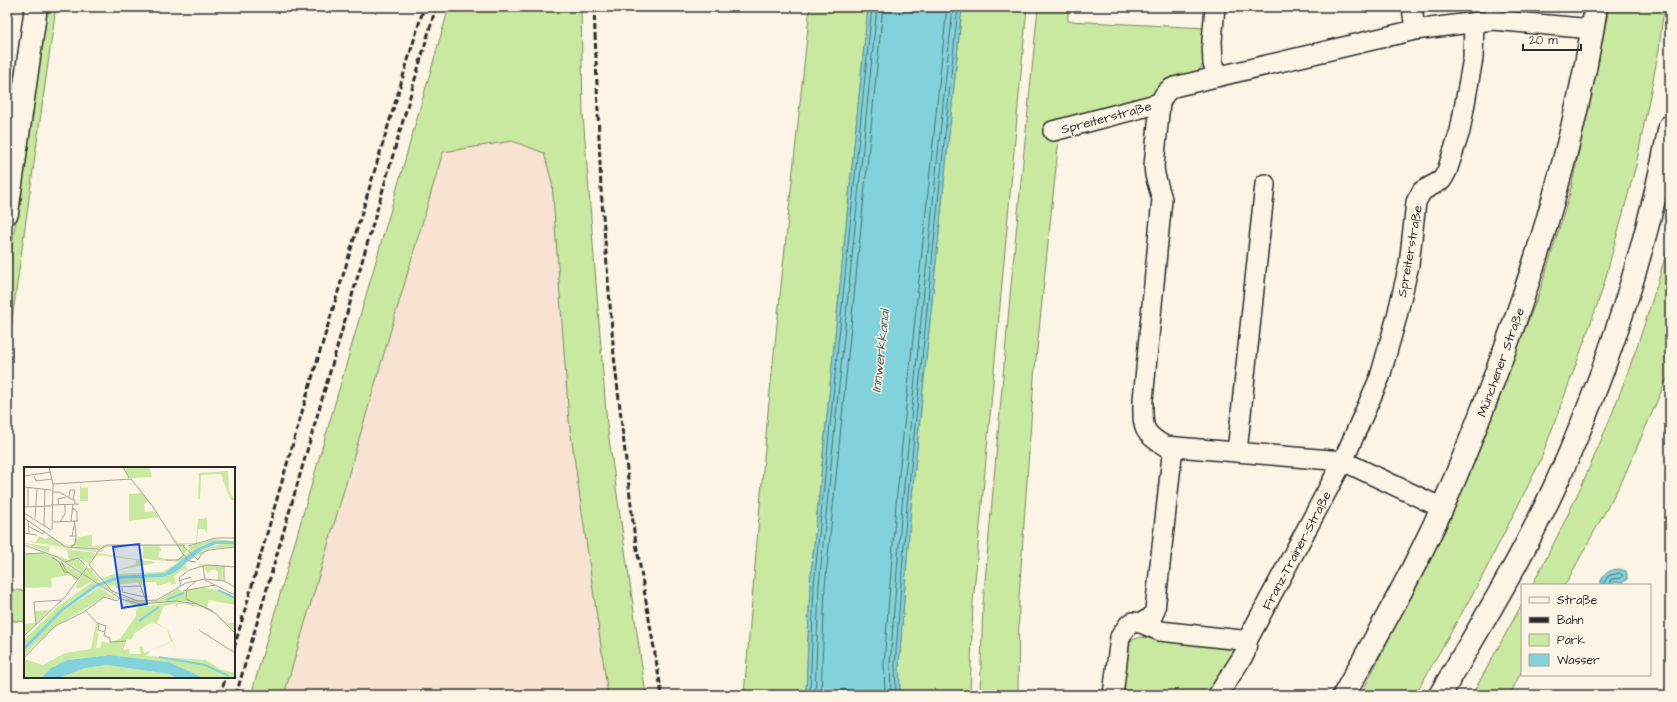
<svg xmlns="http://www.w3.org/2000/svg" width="1677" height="702" font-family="'Architects Daughter',sans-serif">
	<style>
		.built { fill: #f8e2d1 }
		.green { fill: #c9e8a0; stroke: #7a8a66 }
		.water { fill: #81d2da; stroke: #5f8f94 }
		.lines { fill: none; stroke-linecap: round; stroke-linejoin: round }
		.shore { stroke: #4d6e71; stroke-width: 1 }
		.minor-casing { stroke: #2b2b2b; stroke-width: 22 }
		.tertiary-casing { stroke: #2b2b2b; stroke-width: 25 }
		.secondary-casing { stroke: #2b2b2b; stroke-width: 25 }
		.minor { stroke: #fcf5e5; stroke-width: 19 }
		.tertiary { stroke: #fcf5e5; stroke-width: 22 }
		.secondary { stroke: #fcf5e5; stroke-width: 22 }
		.rail { stroke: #2b2b2b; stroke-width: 3; stroke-dasharray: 6 3; stroke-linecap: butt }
		.labels { text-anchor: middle; stroke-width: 3; stroke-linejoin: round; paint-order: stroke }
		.street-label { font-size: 13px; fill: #2b2b2b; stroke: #fcf5e5 }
		.water-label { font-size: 14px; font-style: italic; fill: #405557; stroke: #fcf5e5 }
		.inset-river { fill: none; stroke: #81d2da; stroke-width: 2 }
		.inset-road { fill: none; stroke: #a8a49b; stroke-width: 1 }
		.view { fill: #1d4ed8; fill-opacity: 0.15; stroke: #1d4ed8; stroke-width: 2 }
		.inset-edge { fill: none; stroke: #2b2b2b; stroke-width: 2 }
	</style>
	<rect width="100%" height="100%" fill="#fcf5e5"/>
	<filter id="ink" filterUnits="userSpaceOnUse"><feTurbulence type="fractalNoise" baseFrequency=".025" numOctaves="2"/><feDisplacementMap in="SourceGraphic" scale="8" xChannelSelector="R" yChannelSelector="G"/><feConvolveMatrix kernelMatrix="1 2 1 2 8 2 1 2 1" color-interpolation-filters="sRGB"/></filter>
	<g filter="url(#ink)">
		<!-- built -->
		<path class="built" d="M 512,141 L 544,153 L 552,183 L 569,421 L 608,695 L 284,695 L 443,152 Z"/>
		<!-- green -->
		<path class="green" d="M 46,7 L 56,7 L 7,355 L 7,282 Z
			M 449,7 L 581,7 L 583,114 L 607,425 L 646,695 L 608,695 L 569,421 L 552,183 L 544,153 L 512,141 L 443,152 L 284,695 L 251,695 Z
			M 810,7 L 868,7 L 810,585 L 806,695 L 744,695 L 768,411 Z
			M 962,7 L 1027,7 L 973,603 L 970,695 L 900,695 L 899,665 L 911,506 Z
			M 1038,7 L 1068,7 L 1068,21 L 1206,28 L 1203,64 L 1197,74 L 1155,96 L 1061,119 L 1034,378 L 1019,597 L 1018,695 L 980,695 L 983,604 L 1011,285 Z
			M 1608,7 L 1664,7 L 1659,50 L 1636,165 L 1602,291 L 1577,362 L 1539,464 L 1480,581 L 1415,695 L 1361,695 L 1395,626 L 1516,351 L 1539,294 L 1570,193 L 1607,18 Z
			M 1670,239 L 1670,372 L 1622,481 L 1565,585 L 1532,585 C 1591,476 1638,358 1670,239 Z
			M 7,589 L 25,591 L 25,622 L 7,620 Z
			M 1522,604 L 1522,670 L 1510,695 L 1472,695 Z
			M 1140,637 L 1237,648 L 1236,657 L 1211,695 L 1123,695 L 1126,647 L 1130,641 Z"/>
		<!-- water -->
		<path class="water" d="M 868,7 L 962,7 L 911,506 L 899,665 L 900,695 L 806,695 L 810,585 Z
			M 1619,569 L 1626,571 L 1627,575 L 1627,580 L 1621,583 L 1613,582 L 1613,585 L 1599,585 C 1604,574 1607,570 1619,569 Z"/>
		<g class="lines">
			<!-- shore -->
			<path class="shore" d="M 1603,585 L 1608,576 L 1619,573 L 1623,575 L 1621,578 L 1611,579 L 1609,585
				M 810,695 L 814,585 L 872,7
				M 815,695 L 819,585 L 877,7
				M 821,695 L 825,586 L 883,7
				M 885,695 L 884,664 L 896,504 L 947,7
				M 891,695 L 890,664 L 902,505 L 953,7
				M 896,695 L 895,665 L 907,505 L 958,7"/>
			<defs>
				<path id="minor" d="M 1215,7 L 1212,41 L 1213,64 L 1220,75
					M 1412,7 L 1415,30
					M 1160,103 L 1154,166 L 1155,175 L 1162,199 L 1143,400 C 1143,427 1141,432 1165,446 L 1343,461 L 1442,508
					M 1053,131 L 1160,103 C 1164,94 1168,88 1178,86 L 1415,30 L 1493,20 L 1592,29
					M 1237,452 L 1265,184
					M 1141,623 L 1152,617 L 1155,610 L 1173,447
					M 1113,695 L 1120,637 L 1129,624 L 1133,622 L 1141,623 L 1160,631 L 1241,640 L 1248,639 L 1343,461 L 1380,377 L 1396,320 L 1409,265 L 1416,202 L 1422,191 L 1442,180 L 1447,171 L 1460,131 L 1473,58 L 1474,23
					M 1218,695 L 1245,653 L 1248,639"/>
				<path id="tertiary" d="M 1344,695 C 1378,634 1413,572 1442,508 C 1466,455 1486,401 1506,346 C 1546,235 1578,124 1596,7"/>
				<path id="secondary" d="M 7,213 L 36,7
					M 1440,695 C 1480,627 1522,558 1555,486 C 1608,371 1646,250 1670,126"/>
			</defs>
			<!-- minor casing -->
			<use href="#minor" class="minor-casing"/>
			<!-- tertiary casing -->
			<use href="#tertiary" class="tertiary-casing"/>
			<!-- secondary casing -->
			<use href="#secondary" class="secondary-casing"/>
			<!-- minor -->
			<use href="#minor" class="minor"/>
			<!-- tertiary -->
			<use href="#tertiary" class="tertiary"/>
			<!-- secondary -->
			<use href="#secondary" class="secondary"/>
			<!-- rail -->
			<path class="rail" d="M 594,7 L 601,189 L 614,356 L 634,531 L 662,695
				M 234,648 L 306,398 L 424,7
				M 220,695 L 226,677
				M 236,695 L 436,7"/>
		</g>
	</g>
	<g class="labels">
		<!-- street labels -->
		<g class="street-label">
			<text transform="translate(1106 117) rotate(-15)" y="5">Spreiterstraße</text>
			<text transform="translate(1409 251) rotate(-80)" y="5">Spreiterstraße</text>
			<text transform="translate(1500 362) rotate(-70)" y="5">Münchener Straße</text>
			<text transform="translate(1296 550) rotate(-62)" y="5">Franz-Trainer-Straße</text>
		</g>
		<!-- water labels -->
		<g class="water-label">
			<text transform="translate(880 351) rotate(-84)" y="5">Innwerkkanal</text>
		</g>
	</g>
	<!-- overview -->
	<g transform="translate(24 467)">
		<rect width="211" height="211" fill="#fcf5e5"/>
		<path d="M 99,0 L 125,0 L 128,10 L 105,11 ZM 204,4 L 205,24 L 211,33 L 207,33 L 203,24 L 197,7 L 177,8 L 176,32 L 174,32 L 175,6 ZM 56,18 L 58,21 L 64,20 L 64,34 L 56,34 ZM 119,26 L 125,34 L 120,37 L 121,45 L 130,44 L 136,50 L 105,54 L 105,27 ZM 183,51 L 183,66 L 180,62 L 174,62 L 173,77 L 160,77 L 163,84 L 160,87 L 150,71 L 155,76 L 172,76 L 174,52 ZM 68,68 L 68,79 L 92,77 L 75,81 L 44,79 L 33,72 L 44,78 L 50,77 L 53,70 ZM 15,69 L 22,72 L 27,69 L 43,80 L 73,83 L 72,85 L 0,74 L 12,75 ZM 190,72 L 211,74 L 189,74 L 177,79 L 141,106 L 93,109 L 78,114 L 76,112 L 90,107 L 138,105 L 155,95 L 130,93 L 119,91 L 119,79 L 94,79 L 94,87 L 92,79 L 80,81 L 79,85 L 74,85 L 82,79 L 85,78 L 135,78 L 138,84 L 135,85 L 134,90 L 150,94 L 165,85 L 165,79 ZM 0,76 L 71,86 L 65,97 L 55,91 L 50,93 L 56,92 L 61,101 L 69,101 L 69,106 L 77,114 L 73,117 L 59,107 L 61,101 L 58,106 L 50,99 L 50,94 L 49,100 L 29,87 ZM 26,80 L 43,83 L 45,93 L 25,85 ZM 197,77 L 211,77 L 211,80 L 186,82 L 162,95 L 179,82 ZM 23,86 L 57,107 L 51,114 L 47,108 L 27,111 L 28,120 L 0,121 L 0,87 ZM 73,86 L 131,95 L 131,96 L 90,104 L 112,97 L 112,93 L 73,88 L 66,99 ZM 160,96 L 164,103 L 158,103 L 150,109 L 152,116 L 148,118 L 146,115 L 133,119 L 132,115 L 120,115 L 120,120 L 116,115 L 85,119 L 81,116 L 95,112 L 139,110 L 150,106 ZM 172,97 L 211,99 L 199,100 L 198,113 L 193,113 L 194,105 L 192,103 L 186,103 L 184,107 L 180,100 ZM 58,107 L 68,114 L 56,121 L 51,121 ZM 68,115 L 72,117 L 44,136 L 0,179 L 0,173 L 33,140 ZM 80,117 L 96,129 L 122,135 L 135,133 L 154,121 L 159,125 L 177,120 L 197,124 L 211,130 L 211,138 L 185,133 L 183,140 L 192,146 L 203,156 L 211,156 L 211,165 L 192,146 L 174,137 L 159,134 L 121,137 L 106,134 L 76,119 ZM 75,120 L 94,133 L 82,129 L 35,157 L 9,179 L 0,190 L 0,184 L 40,143 ZM 95,132 L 125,139 L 145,135 L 166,136 L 179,141 L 160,137 L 154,137 L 153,141 L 151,137 L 140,139 L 133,156 L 144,163 L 155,189 L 148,174 L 127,183 L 122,189 L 182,193 L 196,202 L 211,206 L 211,211 L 180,211 L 145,195 L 85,188 L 48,192 L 30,199 L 17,211 L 0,210 L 0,192 L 19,198 L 41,186 L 67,182 L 72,156 L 74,157 L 73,167 L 75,166 L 72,181 L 76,181 L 78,174 L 84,176 L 96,172 L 112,149 L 112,143 L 110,143 L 115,140 ZM 128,155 L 143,162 L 147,175 L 120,186 L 118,179 L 115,180 L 117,187 L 106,187 L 105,182 L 99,183 L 103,172 L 107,173 L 111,166 ZM 27,143 L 0,168 L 0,157 L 11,156 L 10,144 ZM 83,198 L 145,207 L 153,211 L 35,211 L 61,201 Z" fill="#c9e8a0" fill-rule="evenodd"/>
		<path d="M 189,74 L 211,74 L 211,77 L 193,77 L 179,82 L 150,106 L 139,110 L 95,112 L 73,120 L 40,143 L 0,184 L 0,179 L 37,142 L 70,118 L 93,109 L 141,106 L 172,82 ZM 85,188 L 145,195 L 180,211 L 153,211 L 145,207 L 83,198 L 61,201 L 35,211 L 17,211 L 27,201 L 43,193 Z" fill="#81d2da"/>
		<path class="inset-river" d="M 194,123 L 211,131M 142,133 L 160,126M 115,154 L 135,140M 135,190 L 181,198 L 205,209"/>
		<path class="inset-road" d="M 25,0 L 29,17 L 28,63M 99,0 L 105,11M 0,9 L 27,5M 10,9 L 12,14 L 28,12M 29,17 L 107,12 L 129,40 L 159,87 L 165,94 L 172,95M 0,20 L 27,23M 28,25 L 35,25 L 51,34 L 51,37M 45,30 L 46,23 L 51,23 L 49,33M 27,38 L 55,37M 35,38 L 34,32 L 42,30M 0,40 L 27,39M 4,40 L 4,21M 49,41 L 53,45 L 53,54M 0,46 L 27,63M 0,51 L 42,80 L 75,82M 11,51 L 13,21M 4,53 L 5,66M 47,54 L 49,37M 29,55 L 54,54M 36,55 L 41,47 L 41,38M 51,57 L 52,69M 20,58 L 21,22M 4,59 L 19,67 L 21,64M 0,66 L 13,68M 45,69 L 52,69 L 51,77 L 47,80M 48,69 L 51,54M 0,78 L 33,90 L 97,132 L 117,137 L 152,134 L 173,137 L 191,146 L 211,166M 159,79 L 174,93 L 178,86 L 185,83 L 211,80M 164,79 L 192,71 L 211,71M 0,87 L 20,86M 28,90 L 35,95 L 41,106 L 44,105M 142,93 L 154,93 L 160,88M 37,94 L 42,104 L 54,112M 41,95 L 54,91 L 61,98M 65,98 L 88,124 L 114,134 L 133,133 L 162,116 L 181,112 L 200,114 L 211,120M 65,98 L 75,83 L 83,78 L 161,78M 179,99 L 181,112M 200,99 L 200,114M 181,113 L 211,128M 155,114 L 167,110M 172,114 L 163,122 L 162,132 L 189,144M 115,115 L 122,134M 157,119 L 155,111 L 165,103 L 183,98 L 211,100M 92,120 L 117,119M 98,121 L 98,125 L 121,130M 159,124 L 191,118M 62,144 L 73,156 L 82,159 L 80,169 L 86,171 L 86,175 L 102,174M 75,157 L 74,163 L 81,165M 12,158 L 10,135 L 37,133M 175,163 L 211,186M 0,169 L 41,130 L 63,100M 0,191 L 31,159 L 60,145 L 80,130 L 93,134 L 95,131"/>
		<path class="view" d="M 115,77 L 123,137 L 98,141 L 89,80 Z"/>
		<rect width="211" height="211" class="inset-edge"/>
	</g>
	<!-- margin -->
	<rect width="1677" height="702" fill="none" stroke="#fcf5e5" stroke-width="24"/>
	<rect x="12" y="12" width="1653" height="678" fill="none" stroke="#2b2b2b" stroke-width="1.5" filter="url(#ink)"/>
	<!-- legend -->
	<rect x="1521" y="584" width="130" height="92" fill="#fcf5e5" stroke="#a8a49b"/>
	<rect x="1529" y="597" width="20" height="6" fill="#fcf5e5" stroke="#a8a49b"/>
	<text x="1557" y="604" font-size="12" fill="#2b2b2b">Straße</text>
	<rect x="1529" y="617" width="20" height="6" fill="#2b2b2b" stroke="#a8a49b"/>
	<text x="1557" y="624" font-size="12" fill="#2b2b2b">Bahn</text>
	<rect x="1529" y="634" width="20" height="12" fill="#c9e8a0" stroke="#a8a49b"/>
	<text x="1557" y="644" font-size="12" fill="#2b2b2b">Park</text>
	<rect x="1529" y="654" width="20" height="12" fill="#81d2da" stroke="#a8a49b"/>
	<text x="1557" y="664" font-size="12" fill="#2b2b2b">Wasser</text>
	<!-- scale -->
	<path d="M1523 44v6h58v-6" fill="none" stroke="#2b2b2b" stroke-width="2"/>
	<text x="1529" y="44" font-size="12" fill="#2b2b2b" stroke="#fcf5e5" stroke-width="3" paint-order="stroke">20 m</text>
</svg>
